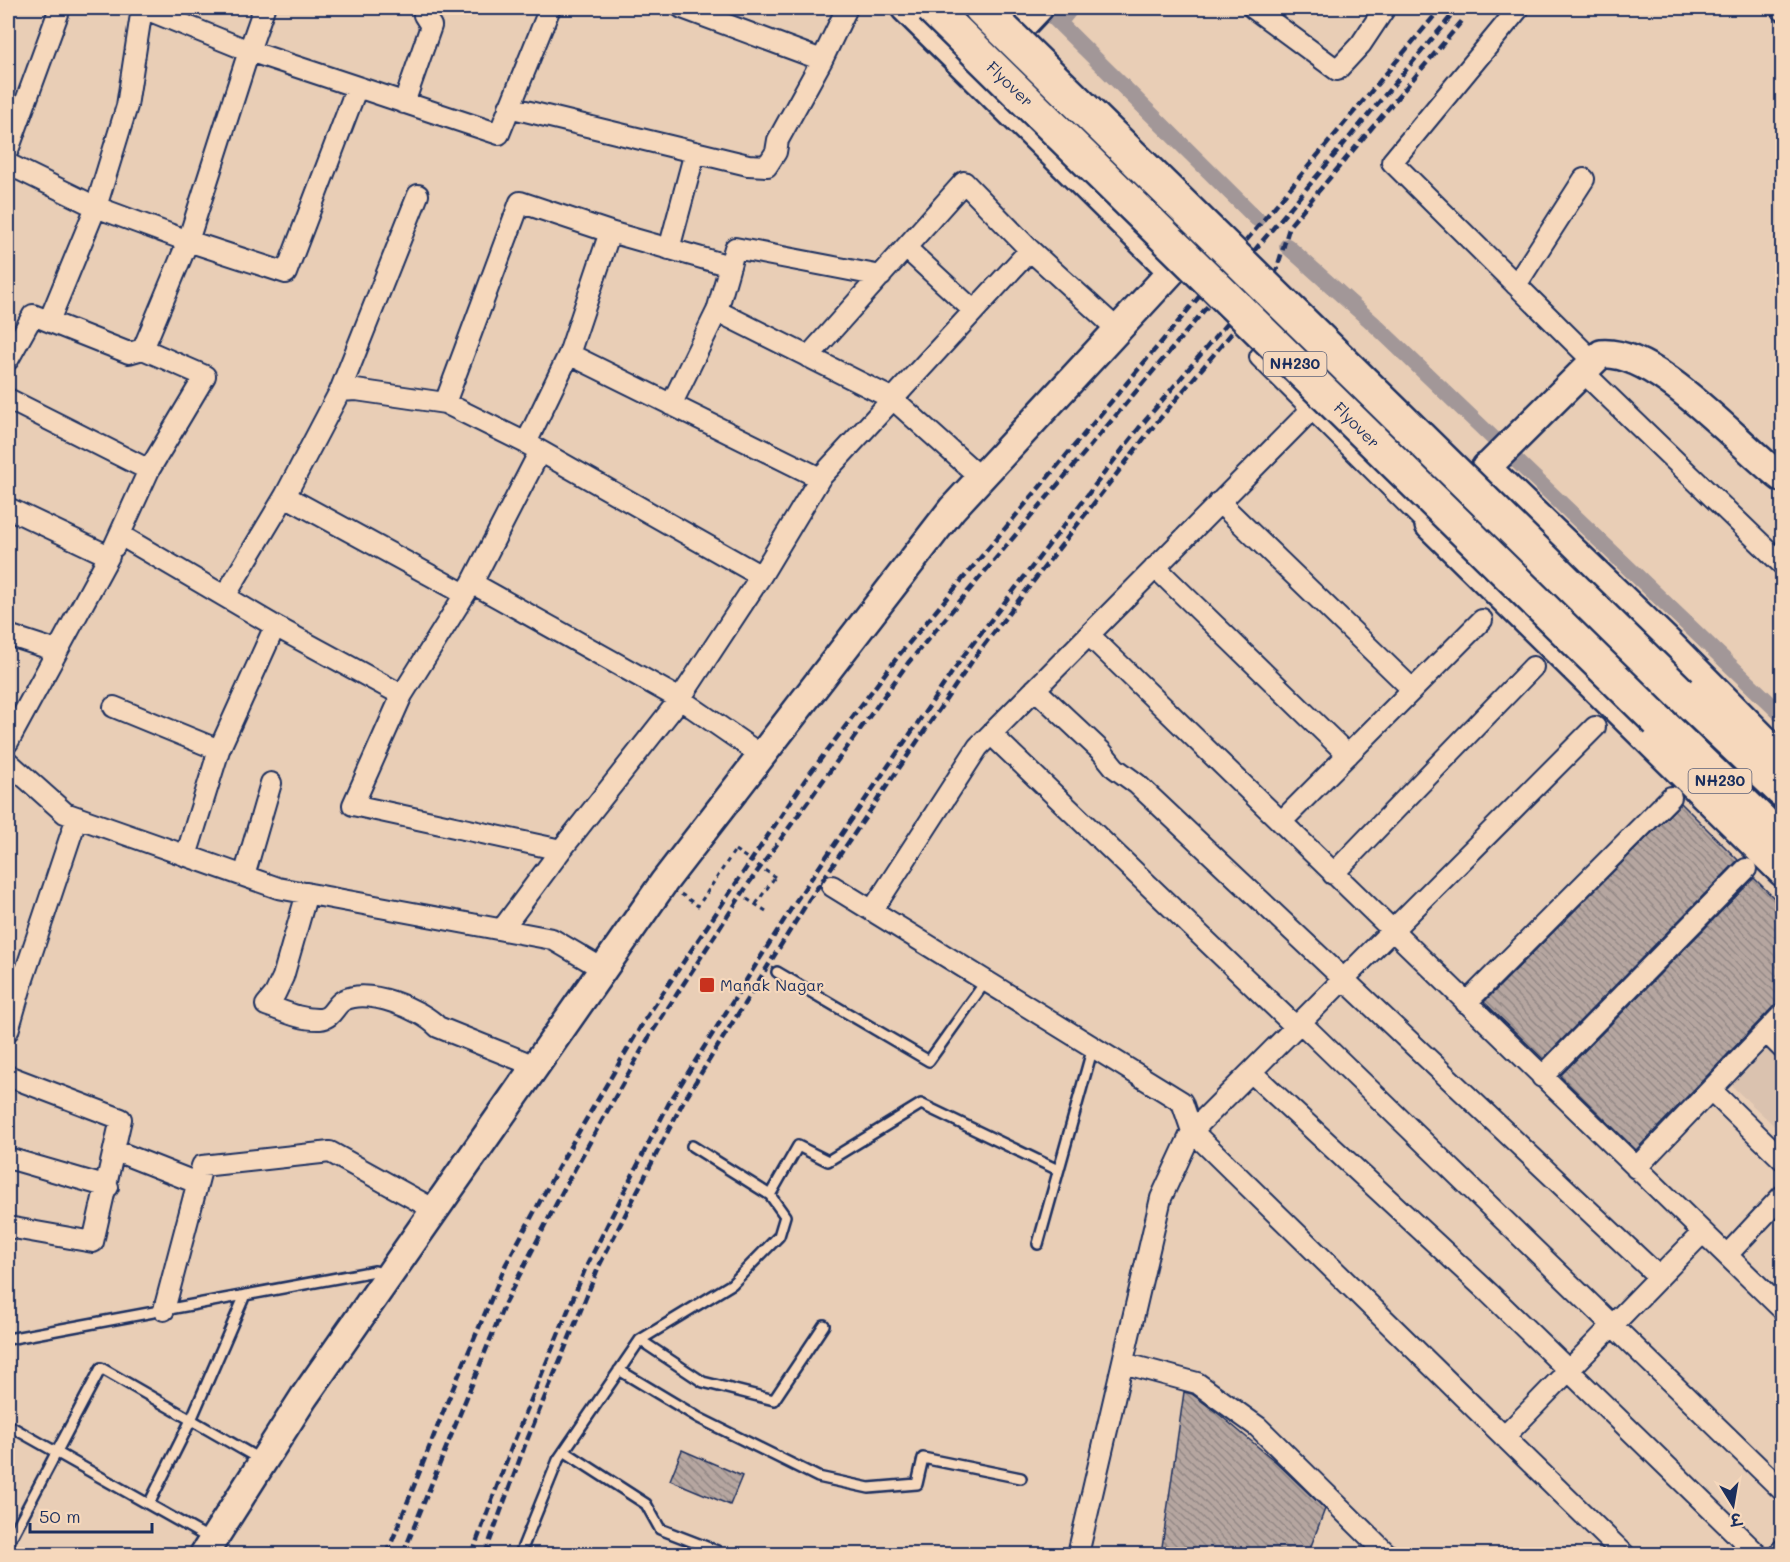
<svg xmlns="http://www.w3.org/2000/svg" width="1790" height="1562" font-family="Mali,'Playpen Sans Deva',sans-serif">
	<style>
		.built { fill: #dac2af }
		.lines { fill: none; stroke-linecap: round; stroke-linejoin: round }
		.canal { stroke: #a29798; stroke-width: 16 }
		.building { fill: url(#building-back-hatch); stroke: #1b2f5e; stroke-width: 1.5 }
		.lane-casing { stroke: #1b2f5e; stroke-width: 14 }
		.street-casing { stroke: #1b2f5e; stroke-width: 24 }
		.secondary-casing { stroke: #1b2f5e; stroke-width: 32 }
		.highway-casing { stroke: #1b2f5e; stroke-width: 38 }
		.path { stroke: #1b2f5e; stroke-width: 3; stroke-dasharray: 4.5 4.5; stroke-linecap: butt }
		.lane { stroke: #f6d8bc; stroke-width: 9 }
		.street { stroke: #f6d8bc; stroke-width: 20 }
		.secondary { stroke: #f6d8bc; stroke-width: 27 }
		.highway { stroke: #f6d8bc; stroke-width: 33 }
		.rail { stroke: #1b2f5e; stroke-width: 4.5; stroke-dasharray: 9 4.5; stroke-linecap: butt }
		.highway-bridge-casing { stroke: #1b2f5e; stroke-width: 38; stroke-linecap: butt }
		.path-bridge { stroke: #1b2f5e; stroke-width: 3; stroke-dasharray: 4.5 4.5; stroke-linecap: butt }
		.highway-bridge { stroke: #f6d8bc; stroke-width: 33 }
		.poi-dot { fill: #c8321e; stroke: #f6d8bc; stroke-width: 2 }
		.labels { text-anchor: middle; stroke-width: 4.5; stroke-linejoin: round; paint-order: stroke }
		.shield { fill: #f6d8bc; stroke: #5d627a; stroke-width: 1.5 }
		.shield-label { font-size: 15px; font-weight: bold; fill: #1b2f5e }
		.street-label { font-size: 16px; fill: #1b2f5e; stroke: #f6d8bc }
		.poi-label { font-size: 16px; fill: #1b2f5e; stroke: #f6d8bc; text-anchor: start }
	</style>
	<defs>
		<pattern id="building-back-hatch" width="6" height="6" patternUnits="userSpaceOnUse" patternTransform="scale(1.5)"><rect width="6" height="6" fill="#b6a6a0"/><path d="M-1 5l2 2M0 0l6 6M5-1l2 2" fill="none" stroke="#938886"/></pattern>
	</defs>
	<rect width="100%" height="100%" fill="#e9ceb6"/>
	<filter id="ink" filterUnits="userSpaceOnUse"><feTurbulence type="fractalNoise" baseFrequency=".0167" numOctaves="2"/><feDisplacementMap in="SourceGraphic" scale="12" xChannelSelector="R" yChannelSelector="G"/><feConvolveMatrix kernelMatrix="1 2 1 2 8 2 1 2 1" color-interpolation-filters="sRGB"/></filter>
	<g filter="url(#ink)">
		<!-- built -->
		<path class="built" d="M 1765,1039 L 1782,1057 L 1782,1133 L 1732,1086 Z"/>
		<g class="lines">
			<!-- canal -->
			<path class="canal" d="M 1044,8 L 1257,219
				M 1059,23 L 1071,8
				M 1287,246 L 1374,324 L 1782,715"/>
		</g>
		<!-- building -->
		<path class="building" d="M 1681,803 L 1738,860 L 1543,1059 L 1484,1002 Z
			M 1754,878 L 1782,906 L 1782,1003 L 1773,1007 L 1636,1150 L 1560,1076 Z
			M 1184,1392 L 1192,1394 L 1220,1415 L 1276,1462 L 1325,1509 L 1308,1554 L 1161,1554 Z
			M 682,1450 L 742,1476 L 730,1505 L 670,1480 Z"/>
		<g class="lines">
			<defs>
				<path id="lane" d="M 777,972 L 929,1061 L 986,981
					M 770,1195 L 798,1146 L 828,1161 L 921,1104 L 1058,1170
					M 1038,1244 L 1093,1047
					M 8,1339 L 375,1271 L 386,1275
					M 640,1340 L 703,1382 L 774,1400 L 824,1325
					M 619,1370 L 699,1418 L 818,1477 L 869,1488 L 917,1484 L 923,1458 L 1021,1478
					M 8,1425 L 212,1540
					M 564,1451 L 646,1504 L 660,1529 L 717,1551
					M 149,1504 L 191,1420 L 245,1295
					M 8,1544 L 101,1368 L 261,1460
					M 520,1554 L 558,1460 L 640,1340 L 732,1284 L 779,1236 L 785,1216 L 770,1195 L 692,1146"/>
				<path id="street" d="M 143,8 L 249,51 L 264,8
					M 682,8 L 822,60
					M 1253,8 L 1337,70 L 1361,44 L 1385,8
					M 1519,8 L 1392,162 L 1593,361
					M 1780,8 L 1782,10
					M 357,87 L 286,273 L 188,241 L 249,51 C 333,79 416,107 499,134 L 550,8
					M 404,103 L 431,26 L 424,15 L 427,8
					M 509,107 L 748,165 L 767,166 L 776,152 L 778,140 L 822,60 L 847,8
					M 8,150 L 60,8
					M 8,164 L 96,207 L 127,106 L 142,8
					M 906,248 L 974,311
					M 669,249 L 695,152
					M 1516,285 L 1584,179
					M 717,311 L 735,248 L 881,276
					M 49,321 L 96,207 L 188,241 L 143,349
					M 569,354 L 610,232 L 730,266
					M 808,357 L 964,182 L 1030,250 L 1118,330
					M 1260,357 L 1429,525
					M 8,360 L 33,315 L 129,353 L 143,349 L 205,376 L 149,470
					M 1582,371 L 1782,564
					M 340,391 L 418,195
					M 8,399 L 149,470 L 114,547
					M 445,403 L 520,202 L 610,232
					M 671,405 L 717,311 L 893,399 L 981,478
					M 526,443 L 569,354 L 820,478 L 761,576
					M 820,478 L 1030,250
					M 285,496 L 463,593
					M 1219,502 L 1412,689
					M 8,508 L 109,556 L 8,742
					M 120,535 L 275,626 L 402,695
					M 1155,567 L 1348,755
					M 472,583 L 539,453
					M 225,596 L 285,496 L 340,391 L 356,390 L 445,403 L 526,443 L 761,576 L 680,699 L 561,850 L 503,928
					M 8,635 L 57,651
					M 1089,635 L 1782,1309
					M 1035,689 L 1102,752 L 1115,768 L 1137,784 L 1659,1277
					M 114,707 L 219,750 L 186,856
					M 991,734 L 1296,1027
					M 219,750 L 275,626
					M 8,762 L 65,813 L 278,888 L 552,939 L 603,969
					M 1281,822 L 1482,620
					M 561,850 L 353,805 L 402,695 L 472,583 L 680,699 L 761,755
					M 1333,874 L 1533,667
					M 244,876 L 271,783
					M 832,886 L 1182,1102 L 1192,1131 L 1624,1554
					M 307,893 L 283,977 L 275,994 L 266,1005 C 283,1011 301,1020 320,1019 C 333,1018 334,1005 344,1000 C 369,988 421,1009 438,1027 L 535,1066
					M 872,911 L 978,747 L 1312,409
					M 8,974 L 23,979 L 77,817
					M 1466,1003 L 1671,797
					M 1300,1022 L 1782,1490
					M 8,1031 L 23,979
					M 1766,1032 L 1782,1048
					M 1251,1072 L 1489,1293 L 1757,1554
					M 8,1076 L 121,1119 L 93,1242 L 8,1227
					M 1542,1077 L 1746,869
					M 1711,1090 L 1782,1159
					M 116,1151 L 197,1183
					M 8,1158 L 108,1187
					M 1636,1168 L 1782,1015
					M 1727,1255 L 1782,1196
					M 164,1310 L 202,1166 L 330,1152 L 435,1210
					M 1123,1363 L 1197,1383 L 1258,1427 L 1387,1554
					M 1504,1437 L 1703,1232
					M 1078,1554 L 1161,1198 L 1192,1131 L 1595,727
					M 1779,1554 L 1782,1550"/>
				<path id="secondary" d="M 997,52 L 1039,8
					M 1486,467 L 1669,643 L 1782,757
					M 1782,478 C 1738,445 1657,349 1601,354 L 1429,525 L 1782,872
					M 204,1554 L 304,1397 L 664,882 L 952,509 L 1172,271 L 905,8"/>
				<path id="highway" d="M 1680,693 L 1782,790
					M 1658,721 L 1782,841"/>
			</defs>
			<!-- lane casing -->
			<use href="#lane" class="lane-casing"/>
			<!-- street casing -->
			<use href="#street" class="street-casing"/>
			<!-- secondary casing -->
			<use href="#secondary" class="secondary-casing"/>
			<!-- highway casing -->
			<use href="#highway" class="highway-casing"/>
			<!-- path -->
			<path class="path" d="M 681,894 L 698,906 L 735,850
				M 747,899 L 766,911
				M 756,904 L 775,877"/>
			<!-- lane -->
			<use href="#lane" class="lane"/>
			<!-- street -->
			<use href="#street" class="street"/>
			<!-- secondary -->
			<use href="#secondary" class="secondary"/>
			<!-- highway -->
			<use href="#highway" class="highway"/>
			<!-- rail -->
			<path class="rail" d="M 387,1554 L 446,1405 L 506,1264 L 564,1157 L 644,1021 L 805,780 L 899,655 L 1441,8
				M 403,1554 L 505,1303 L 568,1181 L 649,1037 L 749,883 L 908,663 L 1458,8
				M 472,1554 L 512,1446 L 586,1267 L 669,1103 L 796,901 L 964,655 L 1139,428 L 1259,285
				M 485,1554 L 525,1445 L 599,1266 L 683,1102 L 809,900 L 977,654 L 1153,427 L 1272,285 L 1290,225 L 1462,21"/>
			<defs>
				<path id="highway-bridge" d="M 932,8 L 1658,721
					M 981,8 L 1680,693"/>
			</defs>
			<!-- highway-bridge casing -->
			<use href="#highway-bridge" class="highway-bridge-casing"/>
			<!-- path-bridge -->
			<path class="path-bridge" d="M 735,850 L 775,877"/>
			<!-- highway-bridge -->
			<use href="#highway-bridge" class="highway-bridge"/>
		</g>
	</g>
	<!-- markers -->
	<rect class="poi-dot" x="699" y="977" width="16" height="16" rx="3"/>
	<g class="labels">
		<!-- shield labels -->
		<g class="shield">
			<rect x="1263.5" y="352" width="63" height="24" rx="4.5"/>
			<rect x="1688.5" y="769" width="63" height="24" rx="4.5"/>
		</g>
		<g class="shield-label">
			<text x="1295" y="369">NH230</text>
			<text x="1720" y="786">NH230</text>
		</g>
		<!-- street labels -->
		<g class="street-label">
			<text transform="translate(1010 84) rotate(44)" y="6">Flyover</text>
			<text transform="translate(1357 425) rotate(45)" y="6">Flyover</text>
		</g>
		<!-- poi labels -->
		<g class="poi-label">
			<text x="720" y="991">Manak Nagar</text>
		</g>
	</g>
	<!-- margin -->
	<rect width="1790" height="1562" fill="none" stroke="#f6d8bc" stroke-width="30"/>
	<rect x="15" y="15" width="1760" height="1532" fill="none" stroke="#1b2f5e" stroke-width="2" filter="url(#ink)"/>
	<!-- north arrow -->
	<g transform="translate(1733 1505) rotate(169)" stroke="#f6d8bc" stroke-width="4.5" paint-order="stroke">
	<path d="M0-4.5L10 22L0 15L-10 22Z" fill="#1b2f5e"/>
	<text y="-9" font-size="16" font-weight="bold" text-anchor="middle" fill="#1b2f5e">उ</text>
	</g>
	<!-- scale -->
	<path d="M30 1523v9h122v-9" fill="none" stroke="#1b2f5e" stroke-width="3"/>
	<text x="39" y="1523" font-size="18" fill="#1b2f5e" stroke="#f6d8bc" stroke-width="4.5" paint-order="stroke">50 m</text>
</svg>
